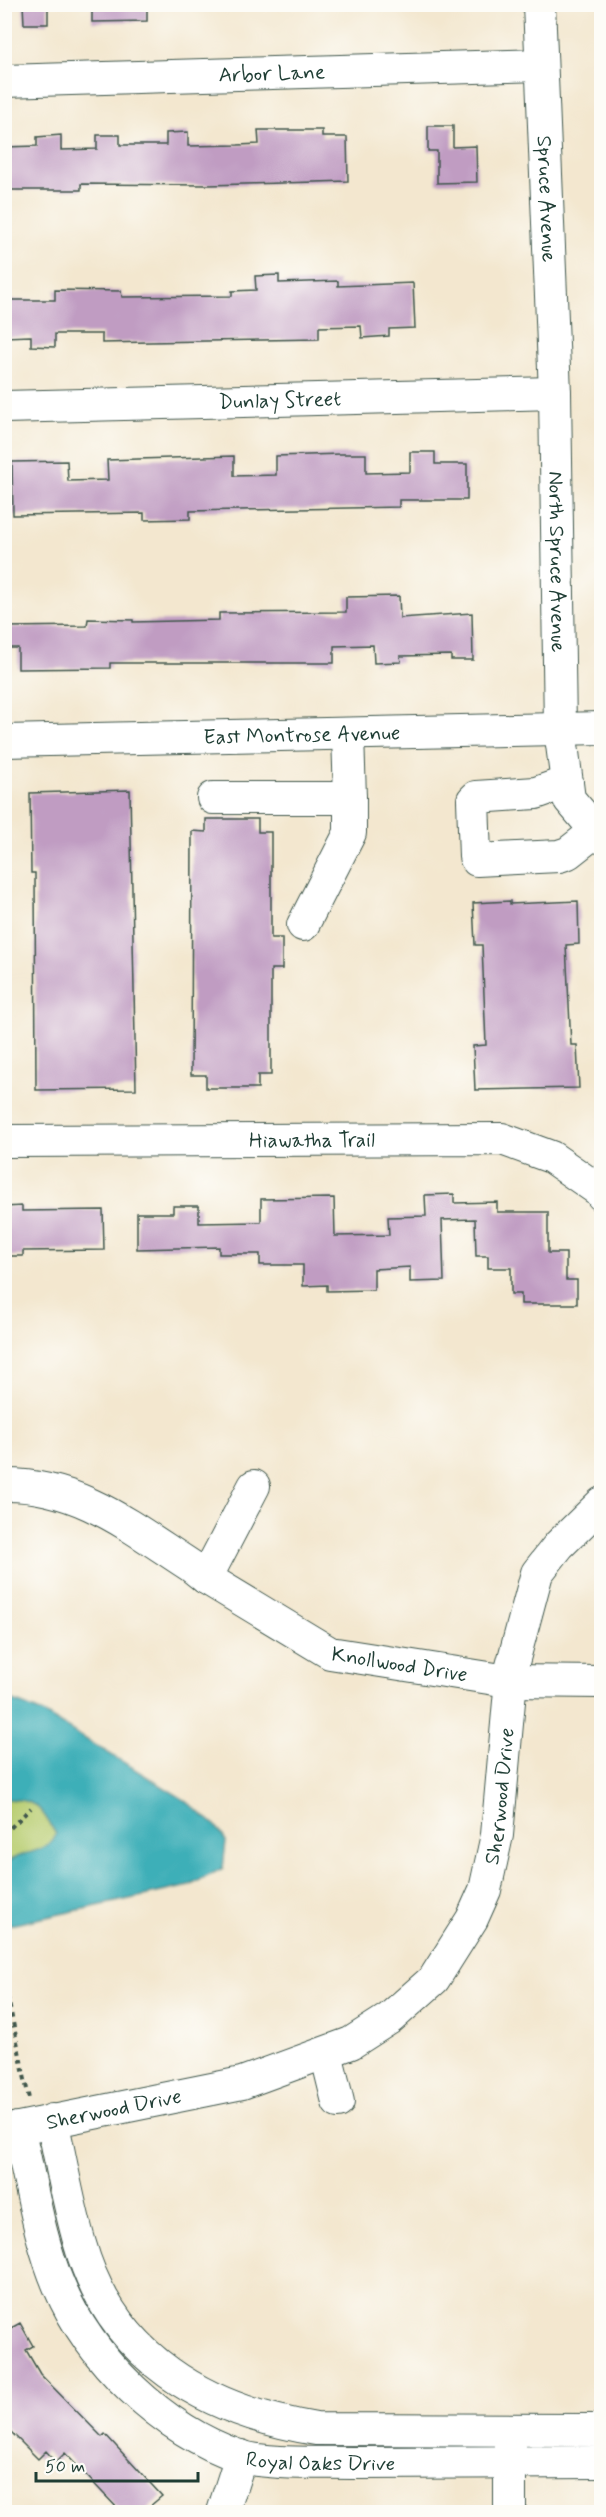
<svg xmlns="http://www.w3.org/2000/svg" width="606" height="2517" font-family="Mynerve,sans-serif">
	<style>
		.green { fill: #b8cd71; stroke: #6c8552; stroke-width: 1.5 }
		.water { fill: #3eafb8; stroke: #2e7676; stroke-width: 1.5 }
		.building { fill: #c09cc2 }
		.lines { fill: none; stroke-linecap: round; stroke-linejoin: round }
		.minor-casing { stroke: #3f564b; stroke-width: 34 }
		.path { stroke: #3f564b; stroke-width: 4; stroke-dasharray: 4.5 4.5; stroke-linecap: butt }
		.minor { stroke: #fff; stroke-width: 32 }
		.labels { text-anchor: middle; stroke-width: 6; stroke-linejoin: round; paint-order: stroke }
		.street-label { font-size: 21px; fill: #1f3d34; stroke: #fdfcf7 }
	</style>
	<rect width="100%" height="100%" fill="#fdfcf7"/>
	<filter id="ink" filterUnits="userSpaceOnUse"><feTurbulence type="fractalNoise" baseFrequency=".0167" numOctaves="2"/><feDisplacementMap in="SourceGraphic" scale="12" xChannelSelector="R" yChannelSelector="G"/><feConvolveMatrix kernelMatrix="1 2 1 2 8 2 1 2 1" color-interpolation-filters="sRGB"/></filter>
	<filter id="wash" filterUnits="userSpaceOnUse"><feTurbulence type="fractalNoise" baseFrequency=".008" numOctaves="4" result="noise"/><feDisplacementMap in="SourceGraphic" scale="24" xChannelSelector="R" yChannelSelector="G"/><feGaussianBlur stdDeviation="1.35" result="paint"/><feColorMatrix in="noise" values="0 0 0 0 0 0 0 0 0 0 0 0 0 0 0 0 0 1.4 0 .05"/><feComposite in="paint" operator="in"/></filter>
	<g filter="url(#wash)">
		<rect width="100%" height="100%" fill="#f3e7cf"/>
		<!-- green -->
		<path class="green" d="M 5,1799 C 37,1799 40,1807 56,1834 C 48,1856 17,1850 5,1867 Z"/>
		<!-- water -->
		<path class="water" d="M 4,1697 L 43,1713 L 185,1800 L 216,1826 L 226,1841 L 223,1868 L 189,1886 L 5,1926 C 4,1909 1,1886 4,1869 C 9,1849 47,1858 56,1834 C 40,1807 37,1799 5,1799 Z"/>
		<g id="blocks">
			<!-- building -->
			<path class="building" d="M 23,4 L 48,4 L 48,24 L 24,24 Z
				M 92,4 L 147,4 L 147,21 L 92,22 Z
				M 428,126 L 453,126 L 453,147 L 476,146 L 477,182 L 437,183 L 437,151 L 428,151 Z
				M 258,130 L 322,130 L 322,137 L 347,137 L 348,181 L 208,185 L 81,184 L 81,190 L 4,190 L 4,147 L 37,146 L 37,137 L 61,135 L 61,150 L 97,149 L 97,135 L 120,135 L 120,145 L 166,145 L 166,133 L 188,132 L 188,146 L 238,145 L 259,144 Z
				M 279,275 L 279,283 L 338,281 L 338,286 L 413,283 L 415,328 L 389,329 L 389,336 L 362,338 L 361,326 L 319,327 L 319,339 L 150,342 L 102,343 L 102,334 L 55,334 L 55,347 L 31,346 L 31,336 L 4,337 L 4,300 L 55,300 L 55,290 L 121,291 L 122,297 L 232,296 L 232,291 L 256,290 L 255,276 Z
				M 410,452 L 435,452 L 435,464 L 467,464 L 467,500 L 399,500 L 399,507 L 190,511 L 190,519 L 144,520 L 144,513 L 13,515 L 12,462 L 67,461 L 68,481 L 108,480 L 107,460 L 234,456 L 234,476 L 276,475 L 276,456 L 341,454 L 366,454 L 366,473 L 410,472 Z
				M 399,596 L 400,618 L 472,613 L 473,660 L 451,660 L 451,655 L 400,656 L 401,662 L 374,663 L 373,645 L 334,646 L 334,663 L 110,663 L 110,668 L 18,669 L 18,648 L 4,648 L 4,627 L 87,626 L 88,619 L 133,620 L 133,622 L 219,620 L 219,613 L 346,612 L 346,597 Z
				M 130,790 L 136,1089 L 36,1090 L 35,873 L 31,873 L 30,793 Z
				M 206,819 L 258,819 L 258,832 L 271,832 L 271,938 L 282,938 L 282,969 L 271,969 L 271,1075 L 258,1075 L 258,1088 L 206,1088 L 206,1075 L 191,1075 L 192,831 L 206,832 Z
				M 510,901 L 510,904 L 578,901 L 579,944 L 566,945 L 571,1045 L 577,1045 L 579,1088 L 475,1090 L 473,1046 L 486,1045 L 482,945 L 475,945 L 473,903 Z
				M 454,1194 L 454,1203 L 497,1202 L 497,1212 L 548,1212 L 548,1253 L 566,1253 L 566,1280 L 577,1280 L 577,1304 L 521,1304 L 521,1294 L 511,1294 L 511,1268 L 488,1268 L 488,1256 L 476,1256 L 475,1219 L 442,1220 L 444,1281 L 410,1282 L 410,1267 L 374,1269 L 374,1290 L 327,1291 L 327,1285 L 303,1286 L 303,1265 L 260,1265 L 260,1254 L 219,1254 L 219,1247 L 137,1249 L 137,1213 L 173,1213 L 173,1206 L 199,1206 L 199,1223 L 261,1222 L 261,1199 L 334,1198 L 335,1236 L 389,1235 L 388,1217 L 426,1216 L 425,1195 Z
				M 22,1206 L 22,1211 L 103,1210 L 104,1250 L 23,1251 L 23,1256 L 4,1256 L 4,1207 Z
				M 20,2323 L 33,2346 L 26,2350 L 40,2374 L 102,2437 L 105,2434 L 162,2496 L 143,2512 L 121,2512 L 65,2453 L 56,2462 L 46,2451 L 38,2459 L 4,2425 L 4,2332 Z"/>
		</g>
	</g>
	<g filter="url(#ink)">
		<use href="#blocks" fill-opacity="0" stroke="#3f564b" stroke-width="1.5"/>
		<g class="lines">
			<defs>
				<g id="minor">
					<path id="s1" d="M 539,4 L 555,393 L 560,729 L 569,799 L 602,838"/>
					<path id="s2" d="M 4,81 L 541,65"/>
					<path id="s3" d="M 4,407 L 555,393"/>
					<path id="s4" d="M 4,741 L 602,728"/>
					<path d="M 567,782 L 536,793 L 476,797 L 473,800 L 475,857 L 477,860 L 559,856 L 568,853 L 596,831"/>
					<path d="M 213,798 L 350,798 L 348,734"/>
					<path d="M 303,925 L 350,833 L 350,798"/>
					<path id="s5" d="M 4,1141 L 502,1139 L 551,1157 L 600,1191 L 602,1195"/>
					<path id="s6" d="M 4,1485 C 79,1484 132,1528 191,1566 L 206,1578 L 330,1653 L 508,1681"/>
					<path d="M 206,1578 L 254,1486"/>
					<path d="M 508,1681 L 537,1573 L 559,1545 L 602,1503"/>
					<path d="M 508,1681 L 602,1682"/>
					<path d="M 326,2053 L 338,2102"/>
					<path d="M 52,2120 C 61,2161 68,2203 80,2244 C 112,2358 206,2411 316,2429 L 602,2430"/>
					<path id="s7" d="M 18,2128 C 31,2180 38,2237 59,2286 C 90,2360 163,2430 239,2456 C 266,2465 327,2462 357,2463 C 438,2463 520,2463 602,2462"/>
					<path id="s8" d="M 4,2131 L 242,2083 L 351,2043 L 390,2018 L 434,1979 L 472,1919 L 485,1890 L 497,1835 L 511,1679"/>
					<path d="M 223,2512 L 241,2456"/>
					<path d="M 510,2512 L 510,2443"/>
				</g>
			</defs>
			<!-- minor casing -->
			<use href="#minor" class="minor-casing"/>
			<!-- path -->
			<path class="path" d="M 4,1834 L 31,1808
				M 4,1979 L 29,2099"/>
			<!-- minor -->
			<use href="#minor" class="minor"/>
		</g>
	</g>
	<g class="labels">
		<!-- street labels -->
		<g class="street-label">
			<text dy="7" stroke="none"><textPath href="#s2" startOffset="268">Arbor Lane</textPath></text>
			<text dy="7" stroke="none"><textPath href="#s1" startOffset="195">Spruce Avenue</textPath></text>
			<text dy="7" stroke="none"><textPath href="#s3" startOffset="276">Dunlay Street</textPath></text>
			<text dy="7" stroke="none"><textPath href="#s1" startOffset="558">North Spruce Avenue</textPath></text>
			<text dy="7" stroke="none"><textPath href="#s4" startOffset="298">East Montrose Avenue</textPath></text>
			<text dy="7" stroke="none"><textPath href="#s5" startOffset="308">Hiawatha Trail</textPath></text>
			<text dy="7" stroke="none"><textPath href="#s6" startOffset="442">Knollwood Drive</textPath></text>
			<text dy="7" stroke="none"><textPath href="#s8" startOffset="662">Sherwood Drive</textPath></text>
			<text dy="7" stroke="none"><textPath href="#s8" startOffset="112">Sherwood Drive</textPath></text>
			<text dy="7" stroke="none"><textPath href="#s7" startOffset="500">Royal Oaks Drive</textPath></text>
		</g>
	</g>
	<!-- margin -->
	<rect width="606" height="2517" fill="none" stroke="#fdfcf7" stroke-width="24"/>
	<!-- scale -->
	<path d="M36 2472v9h162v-9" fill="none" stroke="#1f3d34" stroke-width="3"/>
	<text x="45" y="2472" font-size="18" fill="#1f3d34" stroke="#fdfcf7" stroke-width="4.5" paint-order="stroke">50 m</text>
</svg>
